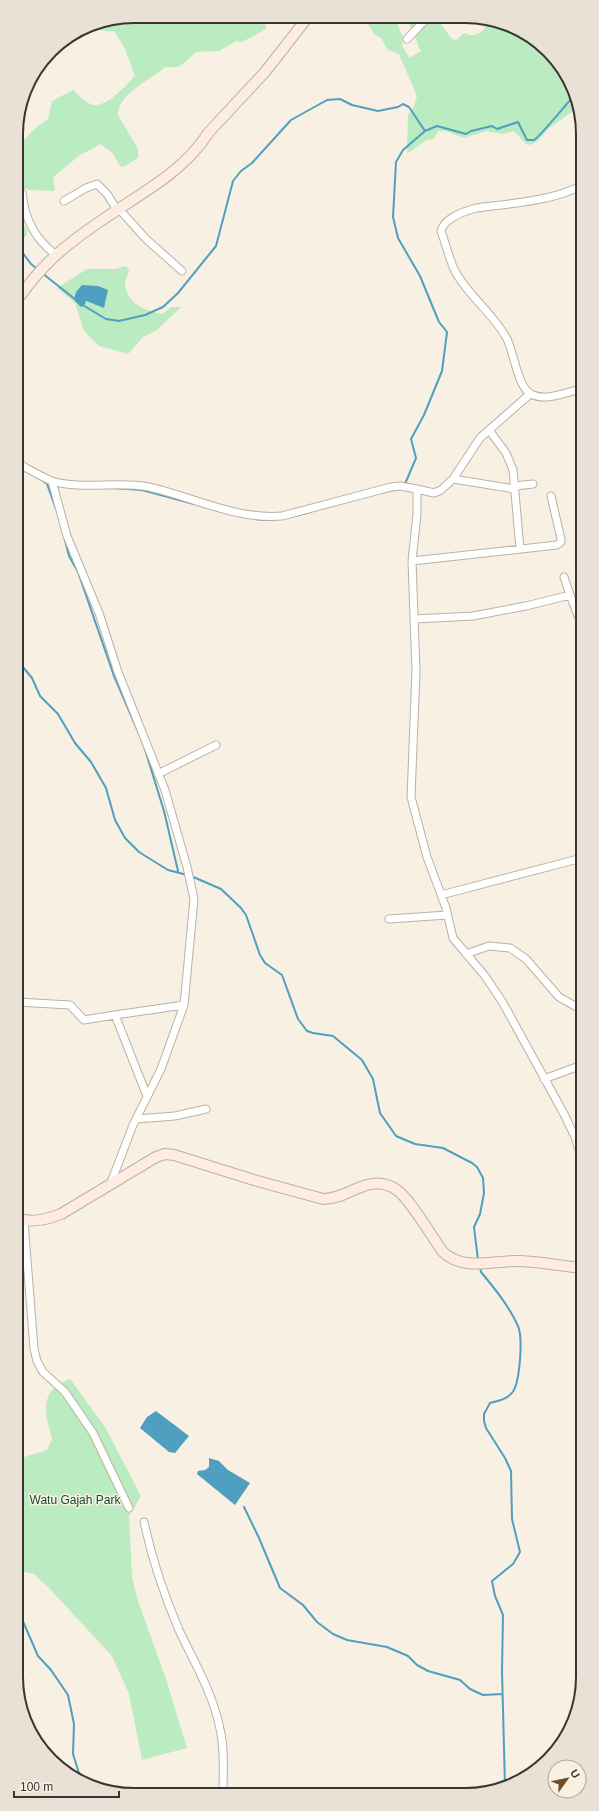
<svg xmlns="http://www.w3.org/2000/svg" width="599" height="1811" font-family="Helvetica,sans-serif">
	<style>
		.green { fill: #baebc1; fill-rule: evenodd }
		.water { fill: #4f9fc0 }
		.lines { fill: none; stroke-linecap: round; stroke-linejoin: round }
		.stream { stroke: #4f9fc0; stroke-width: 2 }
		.street-casing { stroke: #b9b2a5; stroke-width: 9 }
		.secondary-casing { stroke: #b9b2a5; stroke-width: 12 }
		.street { stroke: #fff; stroke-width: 7 }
		.secondary { stroke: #feece2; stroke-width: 10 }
		.labels { text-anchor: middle; stroke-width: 3; stroke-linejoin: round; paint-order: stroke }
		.park-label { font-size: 12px; fill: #105023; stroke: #f8f0e3 }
		.rim { fill: none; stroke: #393631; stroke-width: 2 }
	</style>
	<rect width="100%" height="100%" fill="#f8f0e3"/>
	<!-- green -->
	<path class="green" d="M 134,16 L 265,17 L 266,29 L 242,42 L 236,41 L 219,51 L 196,52 L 183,64 L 178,67 L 165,67 C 151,80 118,93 118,115 L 138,149 L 138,158 L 123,167 L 120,166 L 113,154 L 101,144 L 80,155 L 53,177 L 55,189 L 53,191 L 29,190 L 23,187 L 16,173 L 16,150 L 32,131 L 48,119 L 52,101 L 73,90 C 79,95 86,104 94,105 C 109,106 126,85 135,76 L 125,49 L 114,31 C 106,32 98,30 92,24 Z
		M 364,18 L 400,18 L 396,21 L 403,37 L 402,46 L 409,57 L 411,57 L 421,51 C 416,42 412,22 401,18 L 420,18 L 426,25 L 437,19 L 452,39 L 456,40 L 464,33 C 473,37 477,35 485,29 L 482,18 L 489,18 L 524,32 L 549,51 L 579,107 L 549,128 L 538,141 L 530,145 L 525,143 L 514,131 L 503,134 L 487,131 L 464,138 L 446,131 L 438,131 L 434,139 L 427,140 L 407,154 L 408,115 L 414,106 L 417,96 L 399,54 L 388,50 L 381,38 L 375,35 Z
		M 16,225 L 26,227 L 27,235 L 16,245 Z
		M 126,266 L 129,270 C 128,274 125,281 125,285 C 128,305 147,311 163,314 L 171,307 L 181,307 L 157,330 L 143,337 L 128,354 L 99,346 L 84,331 L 75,303 L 57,288 L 87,269 L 116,269 ZM 108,290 L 104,308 L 85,301 Z
		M 70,1379 L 105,1427 L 141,1496 L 129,1516 L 132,1576 L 137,1598 L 167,1682 L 187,1748 L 142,1760 L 129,1694 L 112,1656 L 49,1588 L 34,1574 L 18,1571 L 18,1459 L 47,1450 L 52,1439 C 45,1413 38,1391 70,1379 Z"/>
	<!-- water -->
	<path class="water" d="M 82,285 L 98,286 L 108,290 L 104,308 L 86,301 L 85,304 L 81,307 L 74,300 L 76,292 Z
		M 156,1411 L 189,1436 L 175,1453 L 169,1452 L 140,1428 L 147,1417 Z
		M 209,1458 L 219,1461 L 228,1470 L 250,1483 L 235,1505 L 197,1474 L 198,1471 L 205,1470 L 209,1467 Z"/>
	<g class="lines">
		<!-- stream -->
		<path class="stream" d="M 16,244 L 31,264 L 37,269
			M 42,273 L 76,300
			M 81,304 L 106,319 L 119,321 L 145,315 L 163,307 L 178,293 L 216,246 L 233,181 L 241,171 L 252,163 L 291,120 L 327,100 L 340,99 L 352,105 L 378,111 L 398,107 L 403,104 L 409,107 L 425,131
			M 43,481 L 47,484 L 56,509
			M 405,484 L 416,458 L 411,439 L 424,415 L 442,371 L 447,332 L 439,322 L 420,276 L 398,238 L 393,217 L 396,162 L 403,150 L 425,131 L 437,126 L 466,134 L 471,131 L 492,126 L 497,129 L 518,122 L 527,140 C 530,140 532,140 534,140 C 538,139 567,103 573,97
			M 113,488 L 142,490 L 194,504
			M 381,493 L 398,489
			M 255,519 C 275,522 292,517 311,512
			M 63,532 L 69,556 L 78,572 L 114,676 L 143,743 L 164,811 L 178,871
			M 17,660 L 32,678 L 40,696 L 58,714 L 75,743 L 91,762 L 106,788 L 115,820 L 125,838 L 139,852 L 155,862 L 168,870 L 187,875
			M 191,876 L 221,889 L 241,908 L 246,915 L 260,955 L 265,963 L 282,975 L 298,1019 L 307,1031 L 313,1033 L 333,1036 L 362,1060 L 373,1079 L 380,1113 L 396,1136 L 415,1144 L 443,1148 L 472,1163 L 477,1167 L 483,1178 L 484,1193 L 480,1214 L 474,1227 L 478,1260
			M 480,1266 L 481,1272 C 495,1289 509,1306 518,1326 C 523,1338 520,1378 514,1390 C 509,1399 498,1401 490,1403 L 484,1414 L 484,1421 L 486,1428 L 505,1458 L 511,1471 L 512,1519 L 520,1552 L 513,1564 L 492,1581 L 495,1596 L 503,1615 L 502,1671 L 505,1787
			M 244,1507 L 259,1538 L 280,1588 L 303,1605 L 317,1622 L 333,1634 L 347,1640 L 387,1647 L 408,1656 L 417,1665 L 428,1671 L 460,1680 L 470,1689 L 483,1695 L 502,1694
			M 18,1610 L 38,1656 L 51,1670 L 68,1695 L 74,1724 L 73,1754 L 82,1783"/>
		<defs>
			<path id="street" d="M 407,39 L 427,18
				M 581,186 C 559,197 533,201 509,204 C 497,206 484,206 473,209 C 462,212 444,219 441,231 C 446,244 449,259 455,271 C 469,297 494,314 507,339 C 514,353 518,388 531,394 C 545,402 567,392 581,389
				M 16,189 L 20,188
				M 22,193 C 25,220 35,239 56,255
				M 64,201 L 86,188 L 97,184 L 107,194 L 117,210
				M 119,209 L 146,239 L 182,271
				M 489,430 L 506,453 L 513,470 L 520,549
				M 17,463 C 27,468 43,478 52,481 C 81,490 119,481 149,487 C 193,497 236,520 282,516 L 391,487 L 400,486 L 417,489 L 417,514 L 412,561 L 416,671 L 411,797 L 427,857 L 446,908 L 453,938 L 485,976 L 503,1003 L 564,1114 L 575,1137 L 582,1159
				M 453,479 L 515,489
				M 52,481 L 67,536 L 99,613 L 118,672 L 165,790 L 187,867 L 194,899 L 184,1005 L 161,1069 L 133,1125 L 110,1185
				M 515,486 L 533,484
				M 417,489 L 434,493 L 441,490 L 453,479 L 480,438 L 530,394
				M 412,561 L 557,545 L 561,542 L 561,539 L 551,496
				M 564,577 L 570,595
				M 414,619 L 473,616 L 526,606 L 570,595 L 581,623
				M 158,774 L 216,745
				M 441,895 L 582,858
				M 389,919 L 447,915
				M 466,954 L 489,946 L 510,948 L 526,959 L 559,997 L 582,1010
				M 17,1002 L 70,1005 L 84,1020 L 115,1015 L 147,1096
				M 115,1015 L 184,1005
				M 544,1079 L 582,1065
				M 136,1119 L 175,1116 L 206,1109
				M 24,1221 L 34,1349 L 37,1361 L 43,1372 L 65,1392 L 93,1433 L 129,1508
				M 144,1522 C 152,1559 164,1595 179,1630 C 194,1662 213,1693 220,1729 C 225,1749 223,1772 223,1793"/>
			<path id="secondary" d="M 16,301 C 25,290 33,278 43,268 C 64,245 92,227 117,210 C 151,188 187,167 209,132 L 265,72 L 308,17
				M 18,1218 C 31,1224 48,1219 61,1214 L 156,1157 L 165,1154 L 174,1155 L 254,1180 L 323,1199 C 340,1199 352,1189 367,1185 C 378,1182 387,1183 397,1190 C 410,1199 432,1237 443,1252 C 464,1272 495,1260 520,1261 C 541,1262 562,1266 582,1268"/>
		</defs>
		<!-- street casing -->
		<use href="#street" class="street-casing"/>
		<!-- secondary casing -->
		<use href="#secondary" class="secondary-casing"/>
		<!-- street -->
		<use href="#street" class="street"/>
		<!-- secondary -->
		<use href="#secondary" class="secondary"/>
	</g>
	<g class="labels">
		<!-- park labels -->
		<g class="park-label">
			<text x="75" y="1504">Watu Gajah Park</text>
		</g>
	</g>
	<!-- crop -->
	<path d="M0 0H599V1811H0ZM134 23H465A111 111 0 0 1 576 134V1677A111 111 0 0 1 465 1788H134A111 111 0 0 1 23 1677V134A111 111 0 0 1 134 23Z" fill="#e9e1d5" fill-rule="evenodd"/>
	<path class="rim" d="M134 23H465A111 111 0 0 1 576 134V1677A111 111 0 0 1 465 1788H134A111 111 0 0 1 23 1677V134A111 111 0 0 1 134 23Z"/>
	<!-- north arrow -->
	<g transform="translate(567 1779) rotate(57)"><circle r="19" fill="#f8f0e3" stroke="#aca69c"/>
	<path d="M0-3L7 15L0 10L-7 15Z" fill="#6f4f25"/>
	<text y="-6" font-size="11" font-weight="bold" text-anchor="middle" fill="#393631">U</text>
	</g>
	<!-- scale -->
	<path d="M14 1791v6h105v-6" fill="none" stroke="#393631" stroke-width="2"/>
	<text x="20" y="1791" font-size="12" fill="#393631" stroke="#f8f0e3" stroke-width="3" paint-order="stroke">100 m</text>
</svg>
